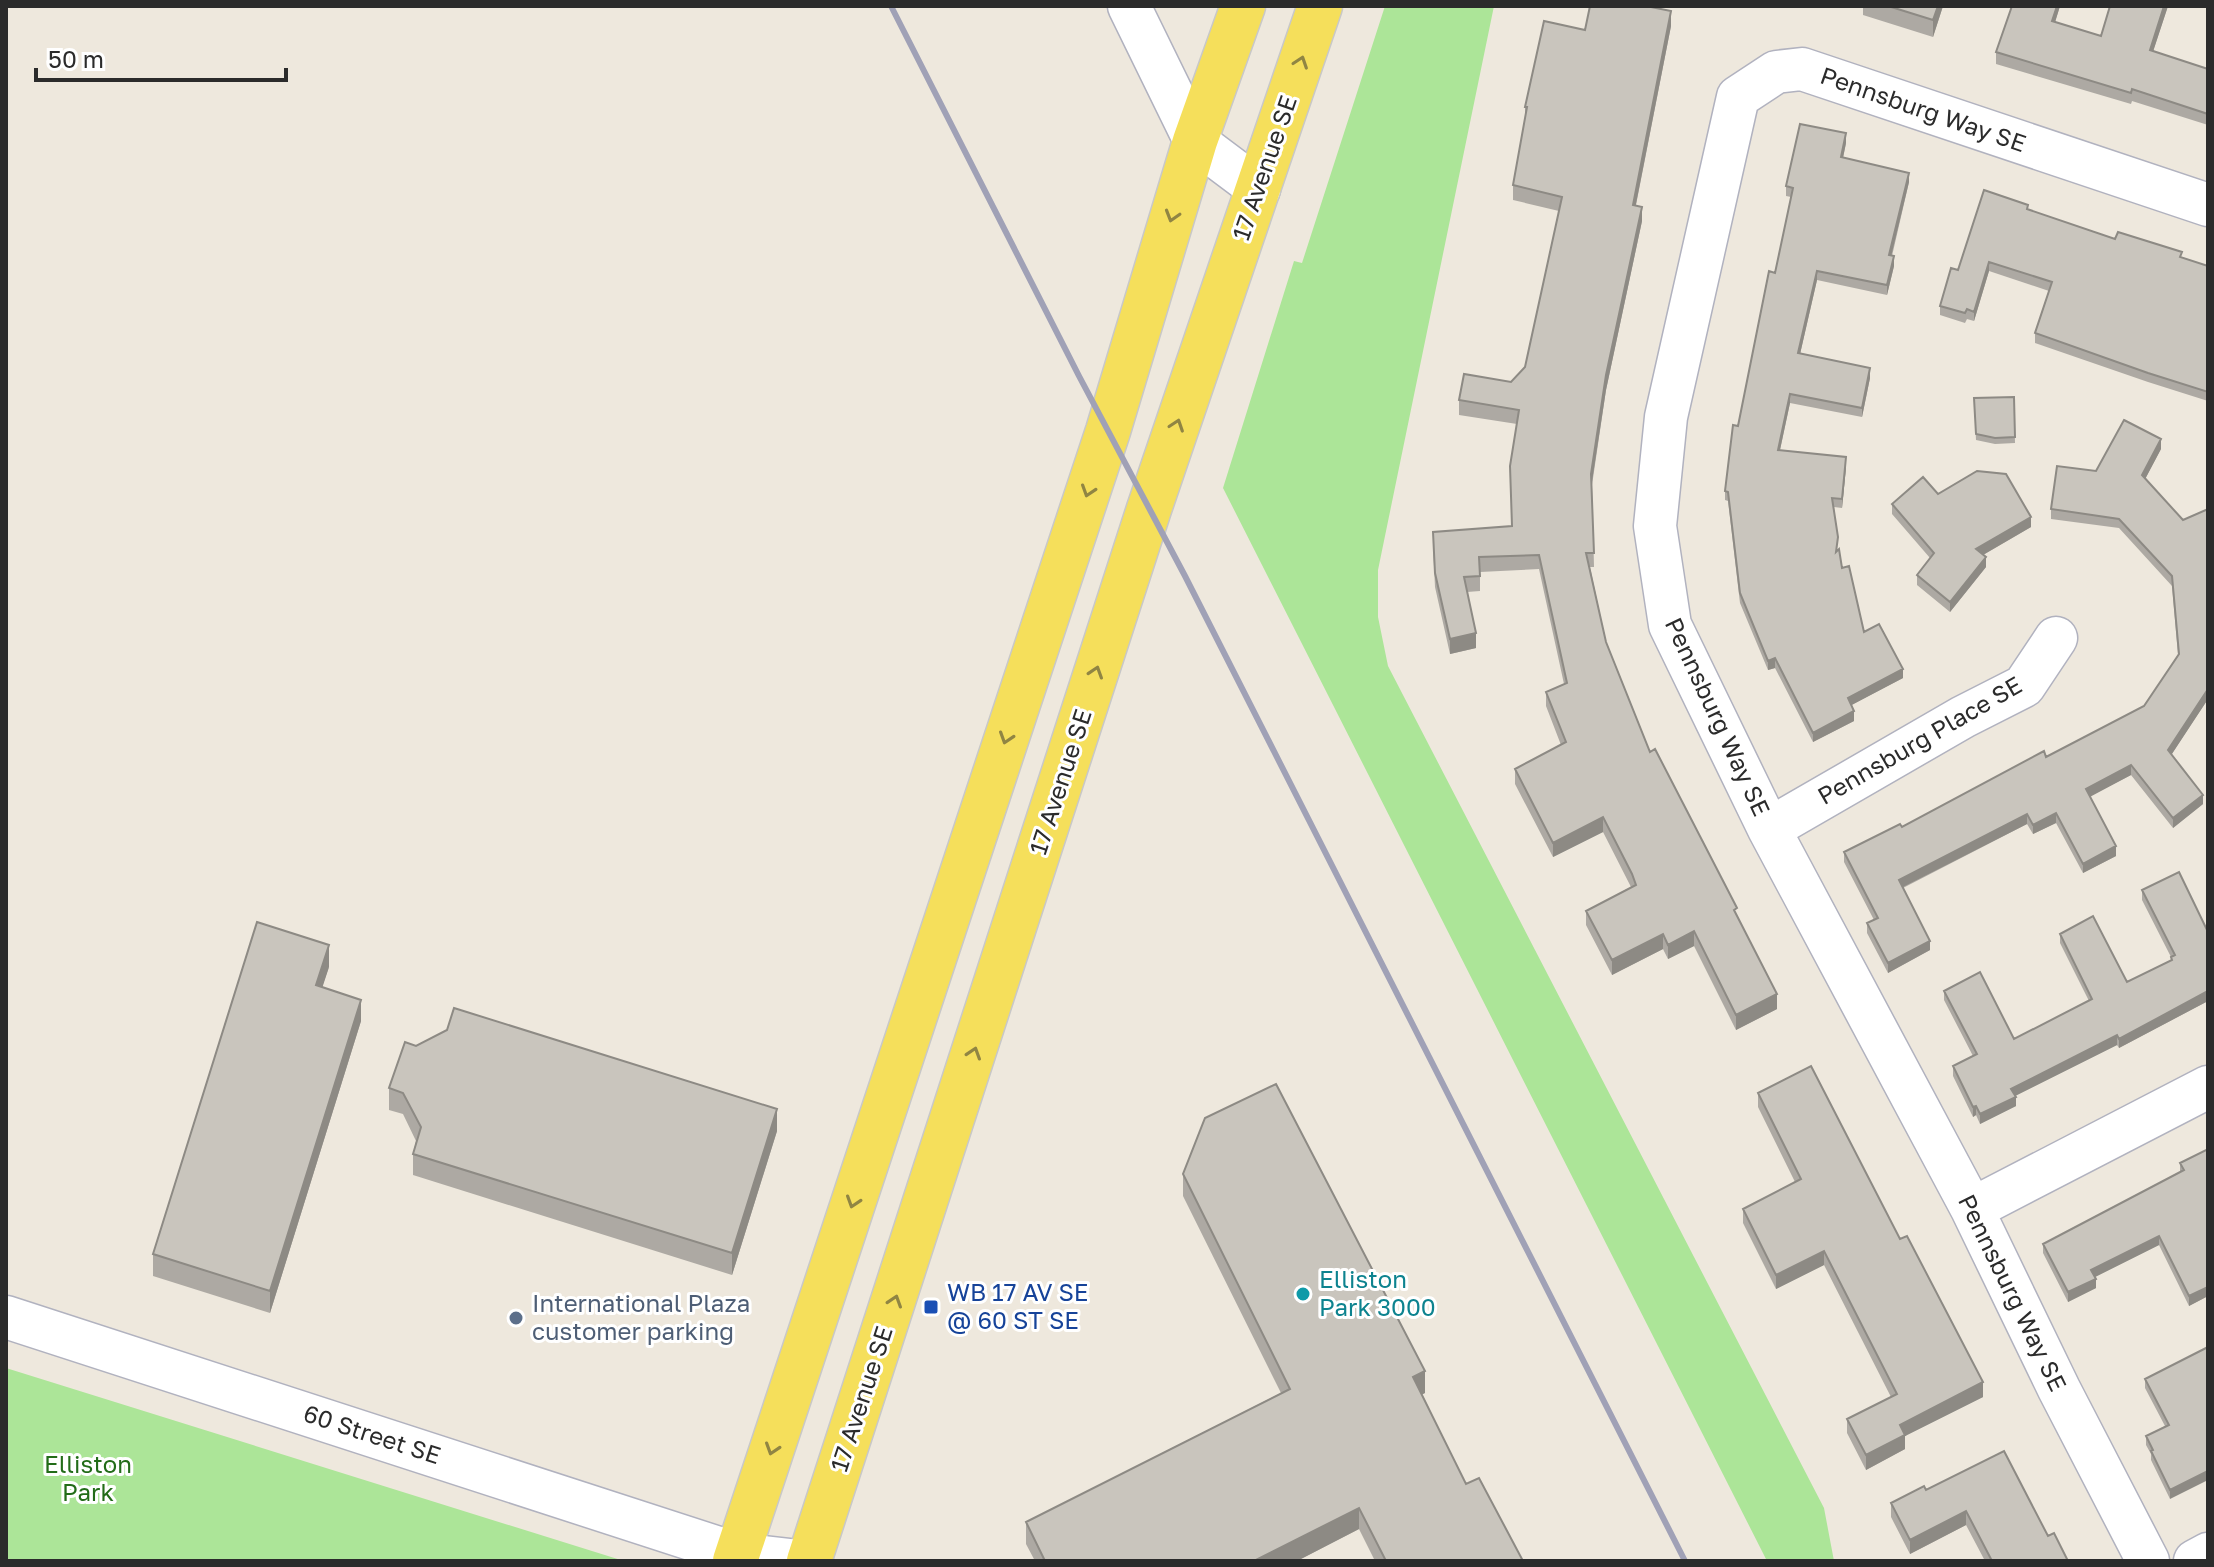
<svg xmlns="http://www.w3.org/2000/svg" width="2214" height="1567" font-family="'Golos Text',sans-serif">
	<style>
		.green { fill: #ace598 }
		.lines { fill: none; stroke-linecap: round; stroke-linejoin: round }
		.minor-casing { stroke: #b1b2bf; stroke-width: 45 }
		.major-casing { stroke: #c8c8c8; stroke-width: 47 }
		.minor { stroke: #fff; stroke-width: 42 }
		.major { stroke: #f5df5b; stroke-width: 44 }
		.rail { stroke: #a0a1b6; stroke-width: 6 }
		.wall { fill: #ada9a3 }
		.shaded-wall { fill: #8d8a84 }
		.building { fill: #c9c5bd; stroke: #8d8a84; stroke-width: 2 }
		.oneway { stroke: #908543 }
		.culture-dot { fill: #0f9aa8; stroke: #fff; stroke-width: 3 }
		.transit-dot { fill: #1a4fb4; stroke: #fff; stroke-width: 3 }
		.service-dot { fill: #5c6f8a; stroke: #fff; stroke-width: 3 }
		.labels { text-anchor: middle; stroke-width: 6; stroke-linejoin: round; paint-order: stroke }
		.street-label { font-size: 24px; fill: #2b2b2b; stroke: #fff }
		.culture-label { font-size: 24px; fill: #0d838f; stroke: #fff; text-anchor: start }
		.transit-label { font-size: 24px; fill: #164399; stroke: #fff; text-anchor: start }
		.service-label { font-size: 24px; fill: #4e5e75; stroke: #fff; text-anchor: start }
		.park-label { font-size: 24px; fill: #226c18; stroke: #fff }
	</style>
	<rect width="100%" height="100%" fill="#eee8dd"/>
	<!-- green -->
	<path class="green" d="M 1385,6 L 1494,6 L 1378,570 L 1378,617 L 1388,666 L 1824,1508 L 1834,1561 L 1767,1561 L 1223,488 L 1294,261 L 1302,263 Z
		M 6,1368 L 624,1561 L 6,1561 Z"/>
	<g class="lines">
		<defs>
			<path id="minor" d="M 1129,6 L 1195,141 L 1259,189
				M 1769,829 L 1963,717 L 2024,686 L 2056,638
				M 1972,1209 L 2208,1087
				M 6,1317 L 737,1554 L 799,1561
				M 2148,1561 L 2059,1389 L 1972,1209 L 1769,829 L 1670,625 L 1655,526 L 1666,417 L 1738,97 L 1776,72 L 1802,69 L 2208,205
				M 2195,1561 L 2208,1554"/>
			<path id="major" d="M 735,1561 L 1108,431 L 1195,141 L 1243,6
				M 809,1561 L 1149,509 L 1320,6"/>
		</defs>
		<!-- minor casing -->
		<use href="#minor" class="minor-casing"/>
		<!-- major casing -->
		<use href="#major" class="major-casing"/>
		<!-- minor -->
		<use href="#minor" class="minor"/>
		<!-- major -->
		<use href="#major" class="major"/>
		<!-- rail -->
		<path class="rail" d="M 891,6 L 1079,376 L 1185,576 L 1685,1561"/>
	</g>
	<!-- wall -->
	<path class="wall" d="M 1863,6 L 1943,6 L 1933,37 L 1863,15 Z
		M 2012,6 L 2060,6 L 2055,22 L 2101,36 L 2110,6 L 2168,6 L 2153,51 L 2208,69 L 2208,125 L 2132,101 L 2131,104 L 1996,64 L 1996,52 Z
		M 1671,26 L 1636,205 L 1642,221 L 1606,390 L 1592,485 L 1594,567 L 1590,567 L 1606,642 L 1650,752 L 1737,916 L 1777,1009 L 1736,1030 L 1694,946 L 1668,959 L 1663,949 L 1612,975 L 1586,925 L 1586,911 L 1631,887 L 1603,832 L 1553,857 L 1515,784 L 1515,769 L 1561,745 L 1546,706 L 1546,692 L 1564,684 L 1539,569 L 1480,572 L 1480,591 L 1467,592 L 1476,648 L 1450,654 L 1435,587 L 1433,546 L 1433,532 L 1512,526 L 1517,424 L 1459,415 L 1459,400 L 1511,382 L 1525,367 L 1559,211 L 1513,200 L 1513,185 L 1525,121 L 1525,107 L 1585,30 Z
		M 1846,143 L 1843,158 L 1909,182 L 1892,256 L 1894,266 L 1887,295 L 1817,280 L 1800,354 L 1870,378 L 1862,417 L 1790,403 L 1780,450 L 1846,467 L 1842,508 L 1834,507 L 1837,551 L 1842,568 L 1864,632 L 1903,678 L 1851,705 L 1854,721 L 1813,742 L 1775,668 L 1768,670 L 1740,603 L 1728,501 L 1725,500 L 1725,491 L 1738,426 L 1775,273 L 1791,197 L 1786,196 L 1786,186 Z
		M 2028,210 L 2115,239 L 2182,257 L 2208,266 L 2208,401 L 2148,382 L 2035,343 L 2035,333 L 2049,291 L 1989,271 L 1974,321 L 1967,319 L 1965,323 L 1940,315 L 1940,306 L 1958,270 Z
		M 2014,397 L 2015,443 L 1995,444 L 1976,440 L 1974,398 Z
		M 2161,449 L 2145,479 L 2183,520 L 2208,509 L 2208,699 L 2171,755 L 2203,804 L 2173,828 L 2131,775 L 2090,796 L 2116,856 L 2083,873 L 2056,823 L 2033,834 L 2027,824 L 1903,888 L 1930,950 L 1888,973 L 1867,933 L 1867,923 L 1874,920 L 1844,862 L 1844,852 L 1902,827 L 2046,757 L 2144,706 L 2178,655 L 2172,586 L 2119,528 L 2051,519 L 2051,509 L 2096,471 Z
		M 1938,494 L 2031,527 L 1983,555 L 1986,567 L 1950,612 L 1917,585 L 1917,575 L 1930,558 L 1892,514 L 1892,504 Z
		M 2142,890 L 2208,932 L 2208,1001 L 2119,1048 L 2117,1045 L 2015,1096 L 2016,1106 L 1980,1124 L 1976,1115 L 1973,1117 L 1953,1076 L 1953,1066 L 1973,1056 L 1944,1000 L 1944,991 L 2014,1039 L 2089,1001 L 2060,943 L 2060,934 L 2127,982 L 2171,960 L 2171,957 L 2142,900 Z
		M 329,967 L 322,987 L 361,1021 L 270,1313 L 153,1276 L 153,1254 Z
		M 416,1046 L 777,1131 L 732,1275 L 413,1175 L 413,1154 L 416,1141 L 403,1114 L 389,1110 L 389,1088 Z
		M 1758,1093 L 1900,1239 L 1983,1397 L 1905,1436 L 1905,1449 L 1866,1470 L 1847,1433 L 1847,1419 L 1891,1397 L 1824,1265 L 1776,1289 L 1743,1223 L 1743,1209 L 1795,1182 L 1758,1107 Z
		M 2208,1149 L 2208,1296 L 2189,1306 L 2159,1245 L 2095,1277 L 2096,1288 L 2068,1302 L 2043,1253 L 2043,1244 L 2180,1172 L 2180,1163 Z
		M 1183,1174 L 1425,1393 L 1422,1394 L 1466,1484 L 1523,1561 L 1375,1561 L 1359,1529 L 1297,1561 L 1035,1561 L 1026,1544 L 1026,1522 L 1281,1393 L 1183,1196 Z
		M 2208,1347 L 2170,1499 L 2151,1460 L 2151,1454 L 2146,1445 L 2146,1436 L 2165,1426 L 2145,1388 L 2145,1379 Z
		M 1926,1490 L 2048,1536 L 2068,1561 L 1985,1561 L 1966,1525 L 1910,1554 L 1891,1517 L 1891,1503 Z"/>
	<!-- shaded-wall -->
	<path class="shaded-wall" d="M 1938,6 L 1943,6 L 1933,37 L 1933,20 Z
		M 2057,6 L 2060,6 L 2052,32 L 2052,21 Z
		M 2164,6 L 2168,6 L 2150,61 L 2150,50 Z
		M 1671,11 L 1671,26 L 1633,219 L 1633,205 Z
		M 1846,133 L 1846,143 L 1841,167 L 1841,157 Z
		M 1909,173 L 1909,182 L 1889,265 L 1889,255 Z
		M 1642,207 L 1642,221 L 1606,390 L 1591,488 L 1591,474 L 1606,375 Z
		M 1894,256 L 1894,266 L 1887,295 L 1887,285 Z
		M 1989,262 L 1989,271 L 1974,321 L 1974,312 Z
		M 1817,271 L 1817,280 L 1798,363 L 1798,353 Z
		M 1870,368 L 1870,378 L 1862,417 L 1862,408 Z
		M 1790,394 L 1790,403 L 1778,459 L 1778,450 Z
		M 2161,439 L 2161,449 L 2142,485 L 2142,475 Z
		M 1846,457 L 1846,467 L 1842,508 L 1842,499 Z
		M 2031,517 L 2031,527 L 1976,559 L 1976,549 Z
		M 1986,557 L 1986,567 L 1950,612 L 1950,602 Z
		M 1476,633 L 1476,648 L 1450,654 L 1450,639 Z
		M 1775,658 L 1775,668 L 1768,670 L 1768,661 Z
		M 1903,669 L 1903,678 L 1848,707 L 1848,698 Z
		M 2208,689 L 2208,699 L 2168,760 L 2168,750 Z
		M 1854,711 L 1854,721 L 1813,742 L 1813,733 Z
		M 2131,765 L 2131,775 L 2086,799 L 2086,789 Z
		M 2203,795 L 2203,804 L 2173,828 L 2173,818 Z
		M 2056,813 L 2056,823 L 2033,834 L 2033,825 Z
		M 2027,814 L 2027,824 L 1899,889 L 1899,880 Z
		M 1603,817 L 1603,832 L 1553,857 L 1553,843 Z
		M 2116,846 L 2116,856 L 2083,873 L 2083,864 Z
		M 1694,931 L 1694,946 L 1668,959 L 1668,945 Z
		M 1663,934 L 1663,949 L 1612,975 L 1612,960 Z
		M 1930,941 L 1930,950 L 1888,973 L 1888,963 Z
		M 329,945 L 329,967 L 316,1007 L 316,985 Z
		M 2208,991 L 2208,1001 L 2119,1048 L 2119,1039 Z
		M 1777,994 L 1777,1009 L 1736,1030 L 1736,1015 Z
		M 361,1000 L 361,1021 L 270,1313 L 270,1291 Z
		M 2117,1035 L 2117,1045 L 2011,1098 L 2011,1089 Z
		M 2016,1097 L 2016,1106 L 1980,1124 L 1980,1114 Z
		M 1976,1106 L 1976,1115 L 1973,1117 L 1973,1107 Z
		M 777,1109 L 777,1131 L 732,1275 L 732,1253 Z
		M 2159,1236 L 2159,1245 L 2091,1279 L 2091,1270 Z
		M 1824,1251 L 1824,1265 L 1776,1289 L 1776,1275 Z
		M 2096,1279 L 2096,1288 L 2068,1302 L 2068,1292 Z
		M 2208,1287 L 2208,1296 L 2189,1306 L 2189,1296 Z
		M 1425,1371 L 1425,1393 L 1413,1399 L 1413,1377 Z
		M 1983,1382 L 1983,1397 L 1905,1436 L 1905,1449 L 1866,1470 L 1866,1455 L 1900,1425 Z
		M 2208,1471 L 2208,1480 L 2170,1499 L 2170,1490 Z
		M 1359,1508 L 1359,1529 L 1297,1561 L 1254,1561 Z
		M 1966,1511 L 1966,1525 L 1910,1554 L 1910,1540 Z"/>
	<!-- building -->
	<path class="building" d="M 1590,6 L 1646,6 L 1671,11 L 1633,205 L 1642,207 L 1606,375 L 1591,474 L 1594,553 L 1586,553 L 1606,642 L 1650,752 L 1655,749 L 1737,908 L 1734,910 L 1777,994 L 1736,1015 L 1694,931 L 1668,945 L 1663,934 L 1612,960 L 1586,911 L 1636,885 L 1632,874 L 1603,817 L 1553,843 L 1515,769 L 1566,742 L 1546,692 L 1567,683 L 1539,555 L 1479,557 L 1480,576 L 1464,577 L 1476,633 L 1450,639 L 1435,573 L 1433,532 L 1512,526 L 1510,466 L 1519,410 L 1459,400 L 1464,374 L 1511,382 L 1525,367 L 1562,197 L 1513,185 L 1527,107 L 1525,107 L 1544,21 L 1585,30 Z
		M 1888,6 L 1938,6 L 1933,20 Z
		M 2012,6 L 2057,6 L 2052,21 L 2101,36 L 2110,6 L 2164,6 L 2150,50 L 2208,69 L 2208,114 L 2132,89 L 2131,93 L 1996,52 Z
		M 1800,124 L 1846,133 L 1841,157 L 1909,173 L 1889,255 L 1894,256 L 1887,285 L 1817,271 L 1798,353 L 1870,368 L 1862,408 L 1790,394 L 1778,450 L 1846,457 L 1842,499 L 1832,498 L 1838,537 L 1836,552 L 1839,549 L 1842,568 L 1849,566 L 1864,632 L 1879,624 L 1903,669 L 1848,698 L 1854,711 L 1813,733 L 1775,658 L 1768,661 L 1740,593 L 1728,492 L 1725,491 L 1733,425 L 1738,426 L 1769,271 L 1775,273 L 1793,188 L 1786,186 Z
		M 1984,190 L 2028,205 L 2027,209 L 2115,239 L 2118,232 L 2182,252 L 2180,257 L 2208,266 L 2208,392 L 2148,373 L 2035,333 L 2052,282 L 1989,262 L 1974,312 L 1967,309 L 1965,313 L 1940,306 L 1951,268 L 1958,270 Z
		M 2014,397 L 2015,437 L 1995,438 L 1976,434 L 1974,398 Z
		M 2124,420 L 2161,439 L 2142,475 L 2183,520 L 2208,509 L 2208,689 L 2168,750 L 2203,795 L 2173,818 L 2131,765 L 2086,789 L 2116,846 L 2083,864 L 2056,813 L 2033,825 L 2027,814 L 1899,880 L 1930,941 L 1888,963 L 1867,923 L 1878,918 L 1844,852 L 1900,824 L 1902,827 L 2044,751 L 2046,757 L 2144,706 L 2179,654 L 2172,576 L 2119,519 L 2051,509 L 2057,466 L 2096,471 Z
		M 1977,471 L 2006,474 L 2031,517 L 1976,549 L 1986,557 L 1950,602 L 1917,575 L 1934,553 L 1892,504 L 1923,477 L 1938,494 Z
		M 2179,872 L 2208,932 L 2208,991 L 2119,1039 L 2117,1035 L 2011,1089 L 2016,1097 L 1980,1114 L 1976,1106 L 1973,1107 L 1953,1066 L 1977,1054 L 1944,991 L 1980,972 L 2014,1039 L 2092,999 L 2060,934 L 2093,916 L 2127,982 L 2172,960 L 2171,957 L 2175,955 L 2142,890 Z
		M 257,922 L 329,945 L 316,985 L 361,1000 L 270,1291 L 153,1254 Z
		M 454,1008 L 777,1109 L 732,1253 L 413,1154 L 421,1127 L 403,1093 L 389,1088 L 405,1042 L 416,1046 L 447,1030 Z
		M 1811,1066 L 1900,1239 L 1907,1236 L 1983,1382 L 1900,1425 L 1905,1435 L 1866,1455 L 1847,1419 L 1897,1394 L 1824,1251 L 1776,1275 L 1743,1209 L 1801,1179 L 1758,1093 Z
		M 1276,1084 L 1425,1371 L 1413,1377 L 1466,1484 L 1479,1478 L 1523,1561 L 1386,1561 L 1359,1508 L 1254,1561 L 1045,1561 L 1026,1522 L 1290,1389 L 1183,1174 L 1205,1118 Z
		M 2208,1149 L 2208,1287 L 2189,1296 L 2159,1236 L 2091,1270 L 2096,1279 L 2068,1292 L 2043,1244 L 2184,1170 L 2180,1163 Z
		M 2208,1347 L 2208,1471 L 2170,1490 L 2151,1451 L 2153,1450 L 2146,1436 L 2169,1425 L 2145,1379 Z
		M 2004,1451 L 2048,1536 L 2054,1533 L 2068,1561 L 1992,1561 L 1966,1511 L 1910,1540 L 1891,1503 L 1924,1486 L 1926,1490 Z"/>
	<!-- one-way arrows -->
	<defs><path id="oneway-chevron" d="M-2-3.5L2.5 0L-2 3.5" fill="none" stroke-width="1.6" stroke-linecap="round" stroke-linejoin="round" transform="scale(2)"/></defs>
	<g class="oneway">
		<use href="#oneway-chevron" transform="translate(1301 62) rotate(-71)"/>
		<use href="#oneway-chevron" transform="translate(1172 216) rotate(107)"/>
		<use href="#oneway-chevron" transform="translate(1177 425) rotate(-71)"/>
		<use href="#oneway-chevron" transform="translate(1088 491) rotate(108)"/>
		<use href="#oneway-chevron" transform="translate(1096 672) rotate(-72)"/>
		<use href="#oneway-chevron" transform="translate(1006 738) rotate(108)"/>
		<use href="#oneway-chevron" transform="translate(974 1053) rotate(-72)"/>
		<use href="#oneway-chevron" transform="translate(853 1202) rotate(108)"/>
		<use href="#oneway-chevron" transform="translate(895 1301) rotate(-72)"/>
		<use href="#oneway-chevron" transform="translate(772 1449) rotate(108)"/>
	</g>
	<!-- markers -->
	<circle class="culture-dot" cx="1303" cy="1294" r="8"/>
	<rect class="transit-dot" x="923" y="1299" width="16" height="16" rx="4"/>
	<circle class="service-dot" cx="516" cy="1318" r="8"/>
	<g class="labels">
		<!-- street labels -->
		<g class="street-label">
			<text transform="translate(1923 110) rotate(19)" y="8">Pennsburg Way SE</text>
			<text transform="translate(1265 168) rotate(-71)" y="8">17 Avenue SE</text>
			<text transform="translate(1717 717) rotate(65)" y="8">Pennsburg Way SE</text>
			<text transform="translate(1920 741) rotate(-30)" y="8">Pennsburg Place SE</text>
			<text transform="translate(1061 782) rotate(-72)" y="8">17 Avenue SE</text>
			<text transform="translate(2012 1293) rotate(64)" y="8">Pennsburg Way SE</text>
			<text transform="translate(862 1399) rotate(-72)" y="8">17 Avenue SE</text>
			<text transform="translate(372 1435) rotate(18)" y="8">60 Street SE</text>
		</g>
		<!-- culture labels -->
		<g class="culture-label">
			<text x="1319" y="1288">Elliston<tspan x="1319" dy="28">Park 3000</tspan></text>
		</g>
		<!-- transit labels -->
		<g class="transit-label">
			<text x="947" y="1301">WB 17 AV SE<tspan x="947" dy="28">@ 60 ST SE</tspan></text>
		</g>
		<!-- service labels -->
		<g class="service-label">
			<text x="532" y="1312">International Plaza<tspan x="532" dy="28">customer parking</tspan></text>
		</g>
		<!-- park labels -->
		<g class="park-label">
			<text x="88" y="1473">Elliston<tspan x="88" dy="28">Park</tspan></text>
		</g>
	</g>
	<!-- border -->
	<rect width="2214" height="1567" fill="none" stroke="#2b2b2b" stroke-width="16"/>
	<!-- scale -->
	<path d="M36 68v12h250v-12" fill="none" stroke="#2b2b2b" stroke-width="4"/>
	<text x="48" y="68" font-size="24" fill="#2b2b2b" stroke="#ffffff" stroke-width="6" paint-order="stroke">50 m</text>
</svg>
